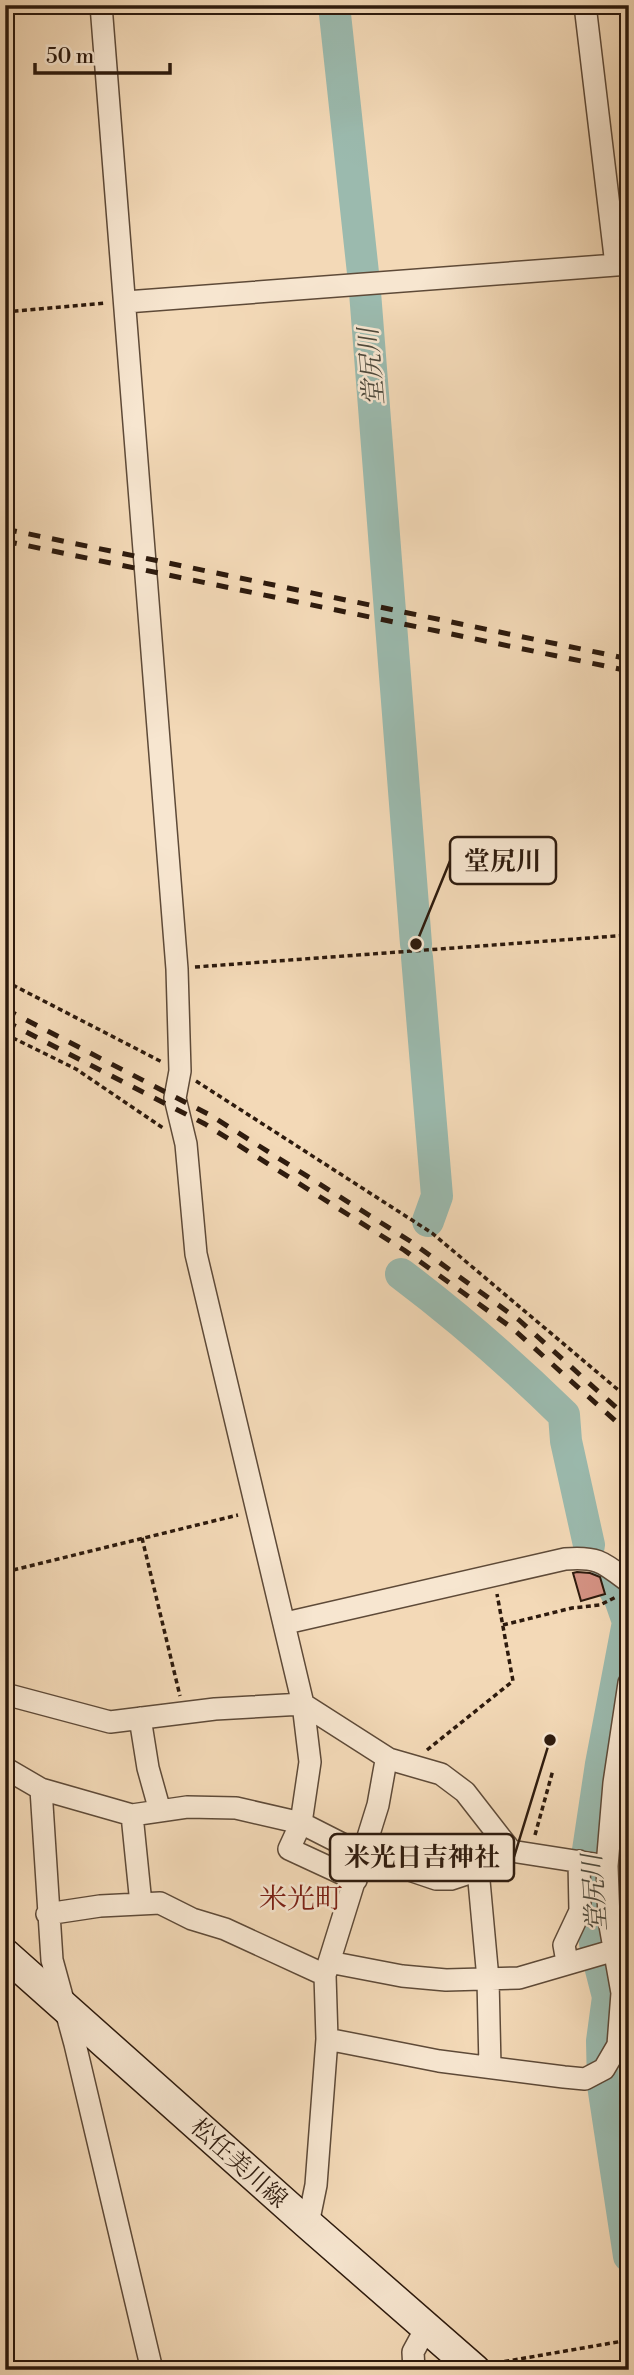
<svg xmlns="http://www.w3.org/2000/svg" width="634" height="2375" font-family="'Libre Bodoni','Noto Serif JP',serif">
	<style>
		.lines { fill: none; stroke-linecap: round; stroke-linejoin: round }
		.river { stroke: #9bbaae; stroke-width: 32 }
		.building { fill: #d49283; stroke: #2d1a0d; stroke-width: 2 }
		.minor-casing { stroke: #5e4a38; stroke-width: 24 }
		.secondary-casing { stroke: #2d1a0d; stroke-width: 33 }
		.path { stroke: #2d1a0d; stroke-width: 3.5; stroke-dasharray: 5 3.5; stroke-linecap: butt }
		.minor { stroke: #f7e6d0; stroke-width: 21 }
		.secondary { stroke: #f7e6d0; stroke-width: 30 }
		.rail { stroke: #2d1a0d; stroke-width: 5; stroke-dasharray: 12 12; stroke-linecap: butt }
		.labels { text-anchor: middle; stroke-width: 5; stroke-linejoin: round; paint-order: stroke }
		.street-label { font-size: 24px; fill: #2d1a0d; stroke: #f7e6d0 }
		.water-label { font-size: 26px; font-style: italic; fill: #4e4a3d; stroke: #f7e6d0 }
		.quarter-label { font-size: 28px; fill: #7a1f14; stroke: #f7e6d0 }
		.leader { fill: none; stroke: #2d1a0d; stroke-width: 2.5 }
		.callout-dot { fill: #2d1a0d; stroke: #f7e6d0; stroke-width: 2.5 }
		.callout { fill: #f7e6d0; stroke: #2d1a0d; stroke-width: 2.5 }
		.callout-label { font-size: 26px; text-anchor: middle; font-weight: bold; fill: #2d1a0d }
	</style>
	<rect width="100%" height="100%" fill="#f3d9b7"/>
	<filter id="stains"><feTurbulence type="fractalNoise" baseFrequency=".00286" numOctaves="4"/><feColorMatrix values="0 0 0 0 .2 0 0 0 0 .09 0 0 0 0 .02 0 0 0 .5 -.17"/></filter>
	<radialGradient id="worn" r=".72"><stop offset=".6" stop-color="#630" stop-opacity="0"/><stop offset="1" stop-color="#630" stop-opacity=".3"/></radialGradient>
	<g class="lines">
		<!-- river -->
		<path class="river" d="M 334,5 L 363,273
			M 365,292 L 416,944
			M 417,957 L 437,1196 L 428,1221
			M 401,1274 C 458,1317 513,1365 564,1415 L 566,1441 L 589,1545
			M 607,1577 L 620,1599 L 628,1622 L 601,1764 L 587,1857 L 589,1900 L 596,1950 L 608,1997 L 602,2041 L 603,2085 L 629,2256"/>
	</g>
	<!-- building -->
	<path class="building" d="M 577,1572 L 590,1573 L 600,1577 L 605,1594 L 581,1601 L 573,1573 Z"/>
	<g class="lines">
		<defs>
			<path id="minor" d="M 101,5 L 177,969 L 180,1071 L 175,1098 L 186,1144 L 196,1254 L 303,1704 L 310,1762 L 301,1823 L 289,1849 L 356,1880
				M 585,5 L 616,265
				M 126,302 L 629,264
				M 286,1623 L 565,1559 C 598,1556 604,1563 629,1582
				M 5,1694 L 110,1722 L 215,1709 L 303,1704 L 389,1759 L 385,1766 L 378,1805 L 325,1975 L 327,2039 L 316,2185 L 308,2224
				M 140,1718 L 148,1768 L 160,1811
				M 389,1759 L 441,1774 L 465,1792 L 511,1851 L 607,1866
				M 5,1768 L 41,1789 L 132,1815 L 187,1807 L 236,1808 L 301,1823 L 362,1854 L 436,1879 L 451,1879 L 478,1870
				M 41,1789 L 52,1960 L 75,2044 L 152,2370
				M 132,1815 L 141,1904
				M 47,1914 L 100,1906 L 160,1903 L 192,1919 L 225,1929 L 325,1975
				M 329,1962 L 402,1976 L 446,1980 L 519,1978 L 615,1950
				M 567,1962 L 564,1945 L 580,1911 L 579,1861
				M 327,2039 L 439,2061 L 564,2077 L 585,2079 L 604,2069 L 618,2045 L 622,1993 L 609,1920 L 607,1866 L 614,1783 L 629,1683
				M 490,2067 L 488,1979 L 478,1870 L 511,1851
				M 414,2370 L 413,2352 L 426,2328"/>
			<path id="secondary" d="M 5,1954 L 308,2224 L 475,2370"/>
		</defs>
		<!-- minor casing -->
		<use href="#minor" class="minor-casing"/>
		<!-- secondary casing -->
		<use href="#secondary" class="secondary-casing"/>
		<!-- path -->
		<path class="path" d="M 5,312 L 106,303
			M 195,967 L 629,935
			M 5,981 L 162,1062
			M 5,1034 L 76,1069 L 163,1128
			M 196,1081 L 432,1233 L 629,1399
			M 142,1538 L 180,1696
			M 5,1572 L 238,1515
			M 503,1625 L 572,1608 L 600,1605 L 616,1597
			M 427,1750 L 513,1681 L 497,1594
			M 535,1835 L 553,1770
			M 496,2363 L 629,2340"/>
		<!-- minor -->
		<use href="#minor" class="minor"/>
		<!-- secondary -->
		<use href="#secondary" class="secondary"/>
		<!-- rail -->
		<path class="rail" d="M 5,529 L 629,659
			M 5,541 L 629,671
			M 5,1009 L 210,1115 L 410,1241 L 519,1320 L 629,1419
			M 5,1021 L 205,1124 L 404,1250 L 512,1328 L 629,1433"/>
	</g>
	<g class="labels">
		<!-- street labels -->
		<g class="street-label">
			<text transform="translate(239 2163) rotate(42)" y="8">松任美川線</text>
		</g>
		<!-- water labels -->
		<g class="water-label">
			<text transform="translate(371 367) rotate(-95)" y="9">堂尻川</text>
			<text transform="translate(594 1893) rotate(-94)" y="9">堂尻川</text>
		</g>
		<!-- quarter labels -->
		<g class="quarter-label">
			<text x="301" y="1908">米光町</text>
		</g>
	</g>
	<!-- callouts -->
	<path class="leader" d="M416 944L450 861M550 1740L514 1857"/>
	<g class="callout-dot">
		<circle cx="416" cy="944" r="7"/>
		<circle cx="550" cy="1740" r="7"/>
	</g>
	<g class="callout">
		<rect x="450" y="837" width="106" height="47" rx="7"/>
		<rect x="330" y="1834" width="184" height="47" rx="7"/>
	</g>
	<g class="callout-label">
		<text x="503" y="870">堂尻川</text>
		<text x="422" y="1866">米光日吉神社</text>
	</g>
	<!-- margin -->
	<rect width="634" height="2375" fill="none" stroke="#f3d9b7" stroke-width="28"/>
	<rect x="7" y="7" width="620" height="2361" fill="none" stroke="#2d1a0d" stroke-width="3.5"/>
	<rect x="14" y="14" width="606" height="2347" fill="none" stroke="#2d1a0d" stroke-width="2"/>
	<!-- scale -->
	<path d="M35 63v10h135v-10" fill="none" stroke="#2d1a0d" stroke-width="3.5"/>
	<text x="46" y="63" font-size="21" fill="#2d1a0d" stroke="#f7e6d0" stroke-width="5" paint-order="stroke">50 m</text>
	<rect width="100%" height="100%" filter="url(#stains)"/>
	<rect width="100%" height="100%" fill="url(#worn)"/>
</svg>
